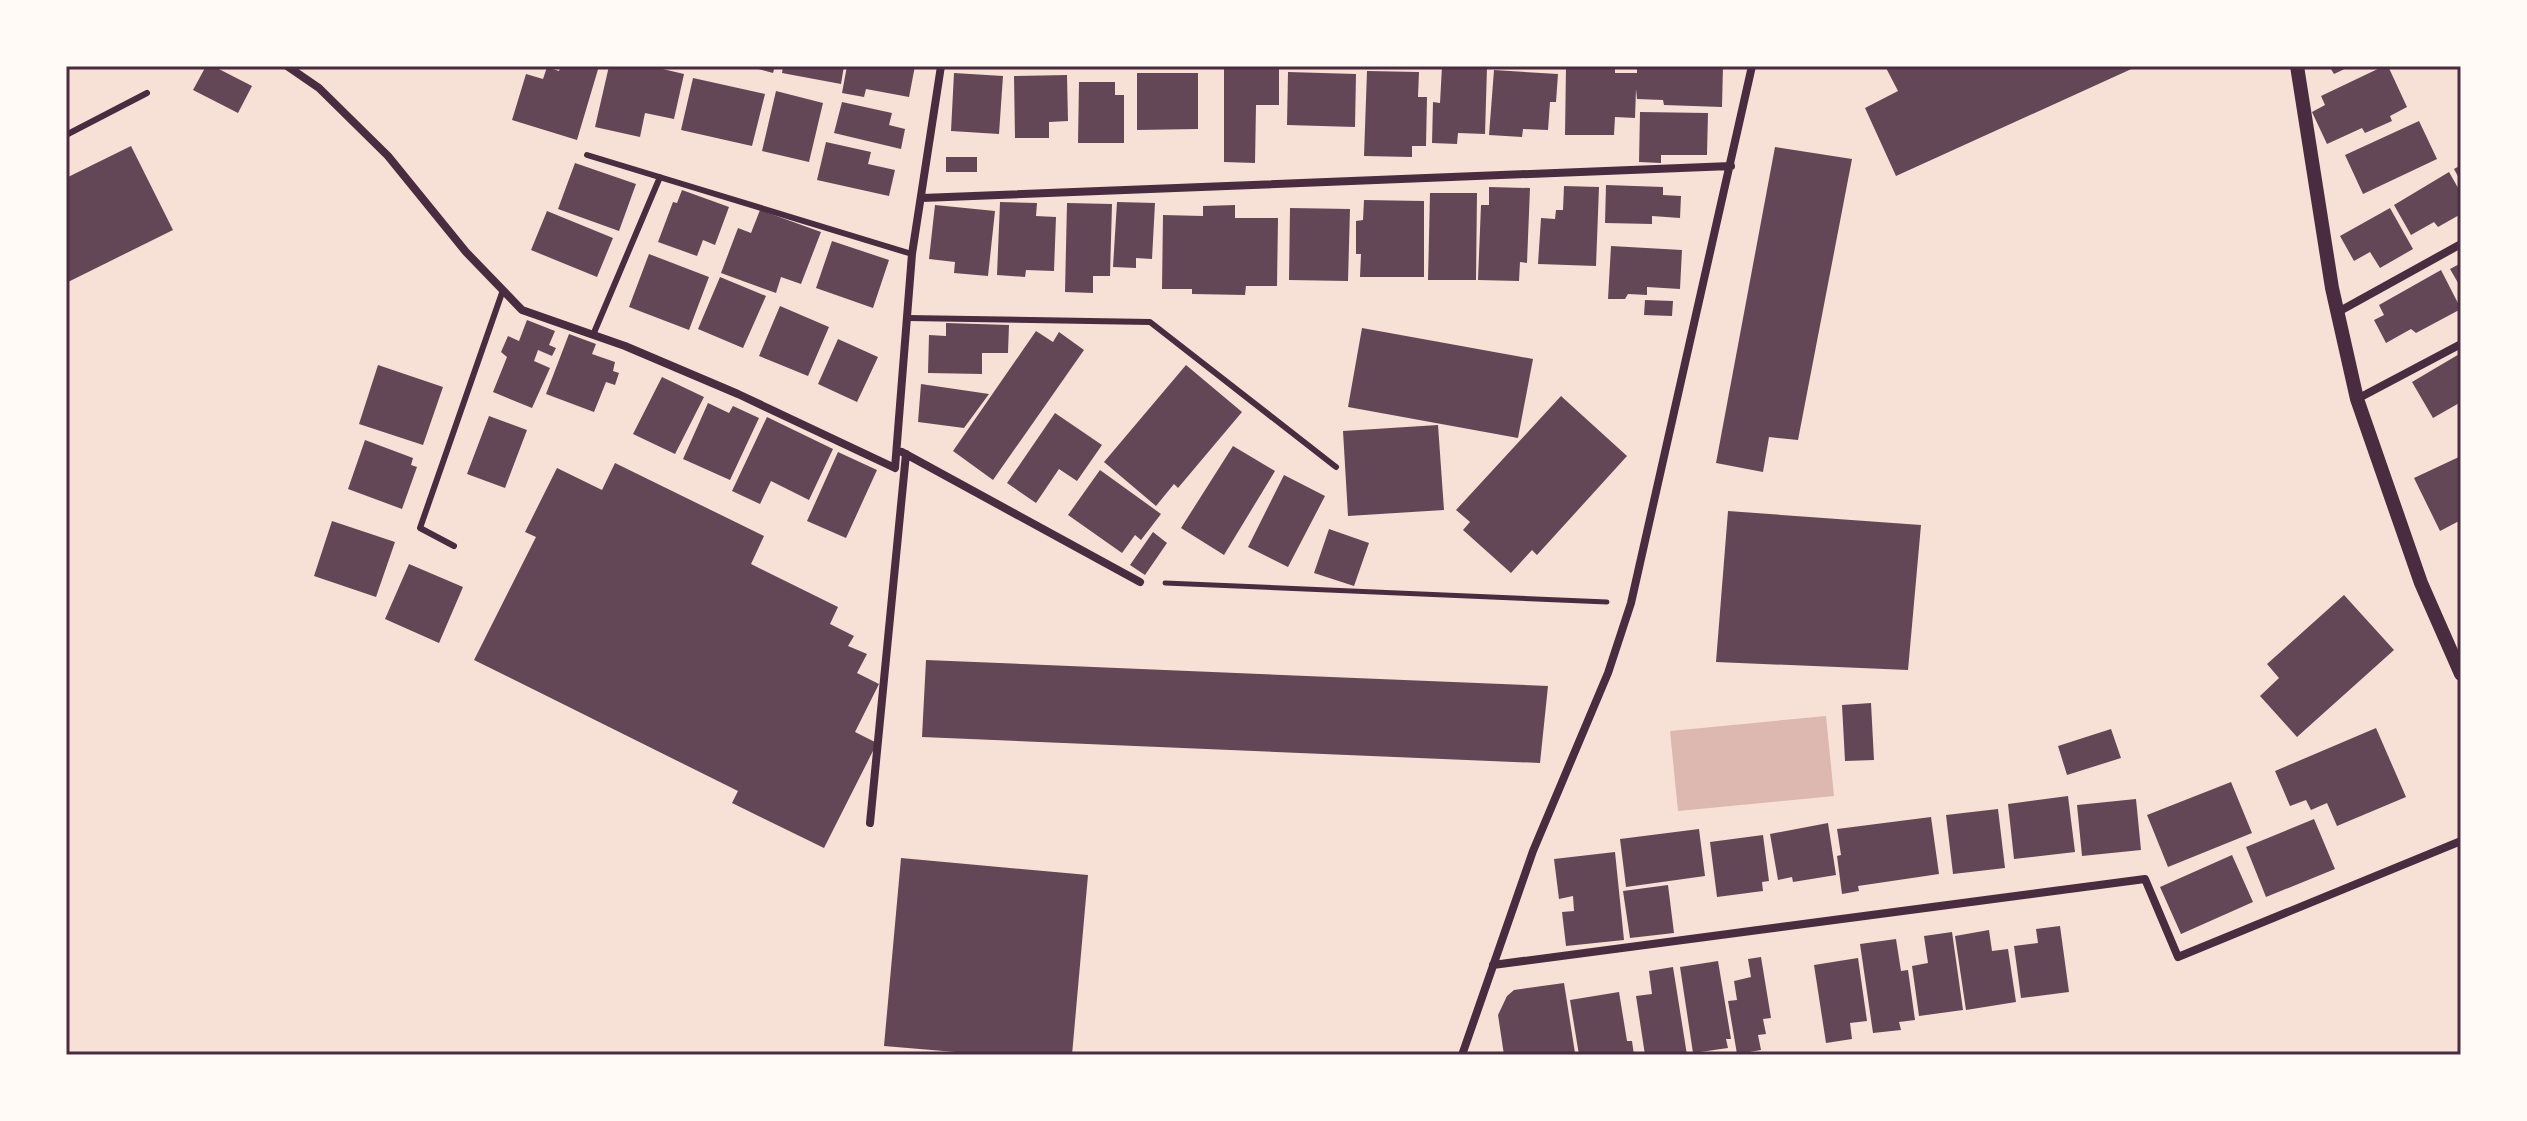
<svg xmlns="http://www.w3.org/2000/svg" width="2527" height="1121" font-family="'Noto Serif',serif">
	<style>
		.water { fill: #dcb8b0 }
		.building { fill: #644757 }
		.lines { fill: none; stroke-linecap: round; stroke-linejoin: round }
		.path { stroke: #4a2c40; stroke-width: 5 }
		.service { stroke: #4a2c40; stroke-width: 6 }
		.minor { stroke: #4a2c40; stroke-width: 8 }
		.tertiary { stroke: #4a2c40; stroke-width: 14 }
		.neatline { fill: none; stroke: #4a2c40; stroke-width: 3 }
	</style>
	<rect width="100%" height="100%" fill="#f7e1d7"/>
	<!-- water -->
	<path class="water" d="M 1826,716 L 1834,796 L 1678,811 L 1670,731 Z"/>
	<!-- building -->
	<path class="building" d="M 206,66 L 213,66 L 252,86 L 238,113 L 193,90 Z
		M 561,66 L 599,66 L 577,140 L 512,120 L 526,74 L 543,79 L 547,67 L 559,71 Z
		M 609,66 L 650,66 L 684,74 L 674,119 L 645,113 L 640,137 L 595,127 Z
		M 747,66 L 775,66 L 773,73 Z
		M 783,66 L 844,66 L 841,84 L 782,73 Z
		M 847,66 L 915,66 L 909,97 L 866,89 L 864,97 L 842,93 Z
		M 1442,66 L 1487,67 L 1485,134 L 1458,133 L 1457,144 L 1432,143 L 1433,102 L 1440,103 Z
		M 1566,66 L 1615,66 L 1615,73 L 1637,73 L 1637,66 L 1723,66 L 1722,107 L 1664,105 L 1663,100 L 1637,99 L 1636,89 L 1635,118 L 1615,117 L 1614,135 L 1565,135 Z
		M 1885,66 L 2138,66 L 1896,176 L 1865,108 L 1898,91 Z
		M 2329,66 L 2351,66 L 2334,74 Z
		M 2384,66 L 2388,66 L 2407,107 L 2390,116 L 2392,121 L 2365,133 L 2362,128 L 2327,144 L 2312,112 L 2325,105 L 2321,96 Z
		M 1224,68 L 1279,68 L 1279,105 L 1256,105 L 1255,163 L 1224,162 Z
		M 1494,70 L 1558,74 L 1556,102 L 1550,102 L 1548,130 L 1523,129 L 1522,137 L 1489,135 Z
		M 1367,71 L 1419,72 L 1418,97 L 1427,97 L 1426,146 L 1412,146 L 1412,157 L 1364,156 Z
		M 1288,72 L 1356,74 L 1355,127 L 1287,125 Z
		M 954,73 L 1003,76 L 999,134 L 951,131 Z
		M 1137,73 L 1198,73 L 1198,129 L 1137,130 Z
		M 1067,75 L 1068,121 L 1049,122 L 1049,138 L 1015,138 L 1014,76 Z
		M 693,78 L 765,94 L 752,146 L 681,130 Z
		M 1079,82 L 1115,82 L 1115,95 L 1124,95 L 1124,143 L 1078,143 Z
		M 776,91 L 823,103 L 809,162 L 762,151 Z
		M 842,102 L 892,113 L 889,125 L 905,129 L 901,149 L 834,133 Z
		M 1640,112 L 1708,113 L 1707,155 L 1661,155 L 1661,163 L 1639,162 Z
		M 2419,121 L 2437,159 L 2363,194 L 2345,155 Z
		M 826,142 L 871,152 L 868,164 L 895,170 L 889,196 L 817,180 Z
		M 131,146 L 173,230 L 66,283 L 66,178 Z
		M 1775,147 L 1852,159 L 1798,440 L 1769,437 L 1763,472 L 1716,463 Z
		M 946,157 L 977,157 L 977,172 L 946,172 Z
		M 575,163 L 636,184 L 619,231 L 558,209 Z
		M 2461,165 L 2461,182 L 2454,169 Z
		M 2449,172 L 2461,193 L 2461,214 L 2438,227 L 2434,222 L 2411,235 L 2394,205 Z
		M 1606,185 L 1663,187 L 1663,195 L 1681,196 L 1680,218 L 1652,216 L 1652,224 L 1605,223 Z
		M 1564,186 L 1599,187 L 1596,266 L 1538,264 L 1541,218 L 1555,219 L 1556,210 L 1563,210 Z
		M 1489,187 L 1530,188 L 1527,263 L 1520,262 L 1519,281 L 1478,280 L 1481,205 L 1489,205 Z
		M 682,190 L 729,207 L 715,245 L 703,240 L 697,256 L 658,242 L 673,202 L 677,203 Z
		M 1430,193 L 1477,193 L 1476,280 L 1428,280 Z
		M 1364,200 L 1424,201 L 1424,277 L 1360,277 L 1361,254 L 1356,254 L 1356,221 L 1363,220 Z
		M 1000,202 L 1037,203 L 1036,216 L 1056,217 L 1054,271 L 1026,270 L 1025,277 L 997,275 Z
		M 1117,202 L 1155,203 L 1152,259 L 1136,258 L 1136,268 L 1113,267 Z
		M 1067,203 L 1112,204 L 1110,276 L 1093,276 L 1093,293 L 1065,292 Z
		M 935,205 L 995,211 L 988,276 L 954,273 L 955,262 L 929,259 Z
		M 1235,205 L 1235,218 L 1278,218 L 1277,286 L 1246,286 L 1245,295 L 1192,294 L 1192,289 L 1162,289 L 1163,215 L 1203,216 L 1203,206 Z
		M 1290,208 L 1350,209 L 1348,281 L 1289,280 Z
		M 2390,208 L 2413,249 L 2380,268 L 2370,252 L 2354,261 L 2340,236 Z
		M 760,210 L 821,232 L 801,284 L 781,277 L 776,293 L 721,273 L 738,228 L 751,233 Z
		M 547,211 L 613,238 L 597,277 L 531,250 Z
		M 832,241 L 889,260 L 873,308 L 816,288 Z
		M 1611,246 L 1682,250 L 1680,289 L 1647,287 L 1647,295 L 1628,294 L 1625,299 L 1608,299 Z
		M 649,254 L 709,277 L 689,330 L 629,307 Z
		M 2461,263 L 2461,288 L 2450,269 Z
		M 2441,270 L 2461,309 L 2416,333 L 2411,329 L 2386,343 L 2374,320 L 2384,315 L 2379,305 Z
		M 720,277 L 766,296 L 743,348 L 698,329 Z
		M 1645,300 L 1673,301 L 1672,316 L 1644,315 Z
		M 780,306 L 829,327 L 808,376 L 759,356 Z
		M 527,320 L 555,331 L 549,345 L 556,348 L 552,356 L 538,350 L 534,361 L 550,368 L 532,408 L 493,392 L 507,357 L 501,352 L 508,336 L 519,341 Z
		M 946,323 L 1009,325 L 1008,353 L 982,353 L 982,374 L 928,373 L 929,335 L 946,336 Z
		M 1362,328 L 1533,359 L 1518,438 L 1348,407 Z
		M 1036,331 L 1053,342 L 1059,332 L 1084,350 L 993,480 L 953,451 Z
		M 569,334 L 596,344 L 592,354 L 615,362 L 613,371 L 619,373 L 615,385 L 606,382 L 594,412 L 546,394 Z
		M 838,339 L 878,357 L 857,402 L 818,384 Z
		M 2461,353 L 2461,402 L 2433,418 L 2412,382 Z
		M 378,365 L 443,387 L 423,445 L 359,424 Z
		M 1186,365 L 1242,412 L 1178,488 L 1174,484 L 1156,506 L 1104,462 Z
		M 662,377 L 704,397 L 675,454 L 633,434 Z
		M 921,384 L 989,394 L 964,428 L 918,422 Z
		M 1561,396 L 1627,456 L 1537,555 L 1532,550 L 1511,573 L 1463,530 L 1470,522 L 1456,510 Z
		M 708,403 L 729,413 L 733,406 L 759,418 L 730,480 L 683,459 Z
		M 1055,413 L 1102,445 L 1077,481 L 1059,469 L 1036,503 L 1007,483 Z
		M 489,416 L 527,430 L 505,488 L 467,474 Z
		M 767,417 L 833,449 L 809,500 L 771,481 L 760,504 L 732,491 Z
		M 1438,425 L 1444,510 L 1348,516 L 1343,431 Z
		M 365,440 L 413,458 L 411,465 L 417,467 L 402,509 L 348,489 Z
		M 1233,446 L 1275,471 L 1224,555 L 1181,528 Z
		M 838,452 L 877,470 L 846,538 L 807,521 Z
		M 2461,456 L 2461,520 L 2440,531 L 2414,478 Z
		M 615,463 L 764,536 L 751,564 L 838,607 L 830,624 L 854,636 L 848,646 L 867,654 L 857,673 L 879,684 L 855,732 L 877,743 L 824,848 L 732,803 L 738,791 L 474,660 L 536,537 L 525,532 L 557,468 L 602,490 Z
		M 1100,470 L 1161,514 L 1141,540 L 1135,535 L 1122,553 L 1068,515 Z
		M 1284,475 L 1325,496 L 1288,567 L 1248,547 Z
		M 1728,511 L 1921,525 L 1908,670 L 1716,662 Z
		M 332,521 L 395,542 L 376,597 L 314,576 Z
		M 1329,529 L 1369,543 L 1354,586 L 1314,573 Z
		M 1153,532 L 1167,543 L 1145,575 L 1130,565 Z
		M 409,564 L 463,587 L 439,643 L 385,619 Z
		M 2344,595 L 2394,650 L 2297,737 L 2260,696 L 2279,678 L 2267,664 Z
		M 926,660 L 1548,686 L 1540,763 L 922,737 Z
		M 1871,703 L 1874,760 L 1845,761 L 1842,705 Z
		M 2376,728 L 2406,797 L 2337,826 L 2327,803 L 2311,810 L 2306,800 L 2290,806 L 2275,771 Z
		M 2111,729 L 2121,758 L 2067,775 L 2058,746 Z
		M 2231,782 L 2252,833 L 2168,867 L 2147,815 Z
		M 2068,796 L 2075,852 L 2014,859 L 2008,804 Z
		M 2136,799 L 2141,850 L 2082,856 L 2077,805 Z
		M 1998,809 L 2005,868 L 1953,874 L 1946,815 Z
		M 1931,817 L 1939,874 L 1858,886 L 1859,891 L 1842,894 L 1837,856 L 1841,855 L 1837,829 Z
		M 2314,819 L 2335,869 L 2266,897 L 2246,847 Z
		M 1828,823 L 1836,875 L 1793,882 L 1792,877 L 1778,880 L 1770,834 Z
		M 1699,829 L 1705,876 L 1626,887 L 1620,839 Z
		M 1763,835 L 1769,881 L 1762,882 L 1763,891 L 1717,897 L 1710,842 Z
		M 1615,852 L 1624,940 L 1566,946 L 1562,912 L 1574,911 L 1573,896 L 1559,899 L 1554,859 Z
		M 2232,855 L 2253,902 L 2181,934 L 2160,887 Z
		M 901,858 L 1088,875 L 1072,1055 L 991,1055 L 884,1046 Z
		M 1668,885 L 1674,933 L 1630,938 L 1623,891 Z
		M 2060,926 L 2069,992 L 2021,998 L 2014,946 L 2038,943 L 2036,929 Z
		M 1989,930 L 1992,951 L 2008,949 L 2016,1002 L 1966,1010 L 1955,936 Z
		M 1952,932 L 1963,1010 L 1919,1016 L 1912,966 L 1928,963 L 1924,936 Z
		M 1896,939 L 1901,971 L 1908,970 L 1915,1020 L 1899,1022 L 1901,1030 L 1873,1033 L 1860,944 Z
		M 1761,957 L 1771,1018 L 1763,1019 L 1766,1034 L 1758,1035 L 1761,1050 L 1737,1054 L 1728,1001 L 1737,1000 L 1734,981 L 1751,977 L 1748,959 Z
		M 1858,958 L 1867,1021 L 1850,1023 L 1852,1039 L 1826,1043 L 1814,965 Z
		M 1718,961 L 1731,1039 L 1726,1039 L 1728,1048 L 1693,1053 L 1680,967 Z
		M 1673,967 L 1687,1055 L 1645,1055 L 1636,996 L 1652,994 L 1649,971 Z
		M 1564,983 L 1575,1053 L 1504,1055 L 1498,1015 L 1507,996 L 1514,990 Z
		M 1619,992 L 1627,1041 L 1632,1041 L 1634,1055 L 1579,1055 L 1570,1000 Z"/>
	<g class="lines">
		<!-- path -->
		<path class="path" d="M 1165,583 L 1607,602"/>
		<!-- service -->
		<path class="service" d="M 66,135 L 147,93
			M 587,155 L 912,254
			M 908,318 L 1150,322 L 1336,467
			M 593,335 L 660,177
			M 454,546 L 420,528 L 503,290"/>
		<!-- minor -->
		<path class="minor" d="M 287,66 L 319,88 L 388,156 L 466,252 L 522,310 L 625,346 L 738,394 L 895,468 L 912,254 L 941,66
			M 922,198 L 1731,166
			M 2338,312 L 2461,244
			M 2357,399 L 2461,344
			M 902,452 L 1140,582
			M 870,823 L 906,454
			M 1493,965 L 2145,879 L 2178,957 L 2461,841
			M 1462,1055 L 1533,851 L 1608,673 L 1631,603 L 1752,66"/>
		<!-- tertiary -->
		<path class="tertiary" d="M 2297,66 L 2332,288 L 2357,399 L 2421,583 L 2461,674"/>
	</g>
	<!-- border -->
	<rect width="2527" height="1121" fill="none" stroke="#fffaf5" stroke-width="136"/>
	<rect x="68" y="68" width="2391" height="985" class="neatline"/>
</svg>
